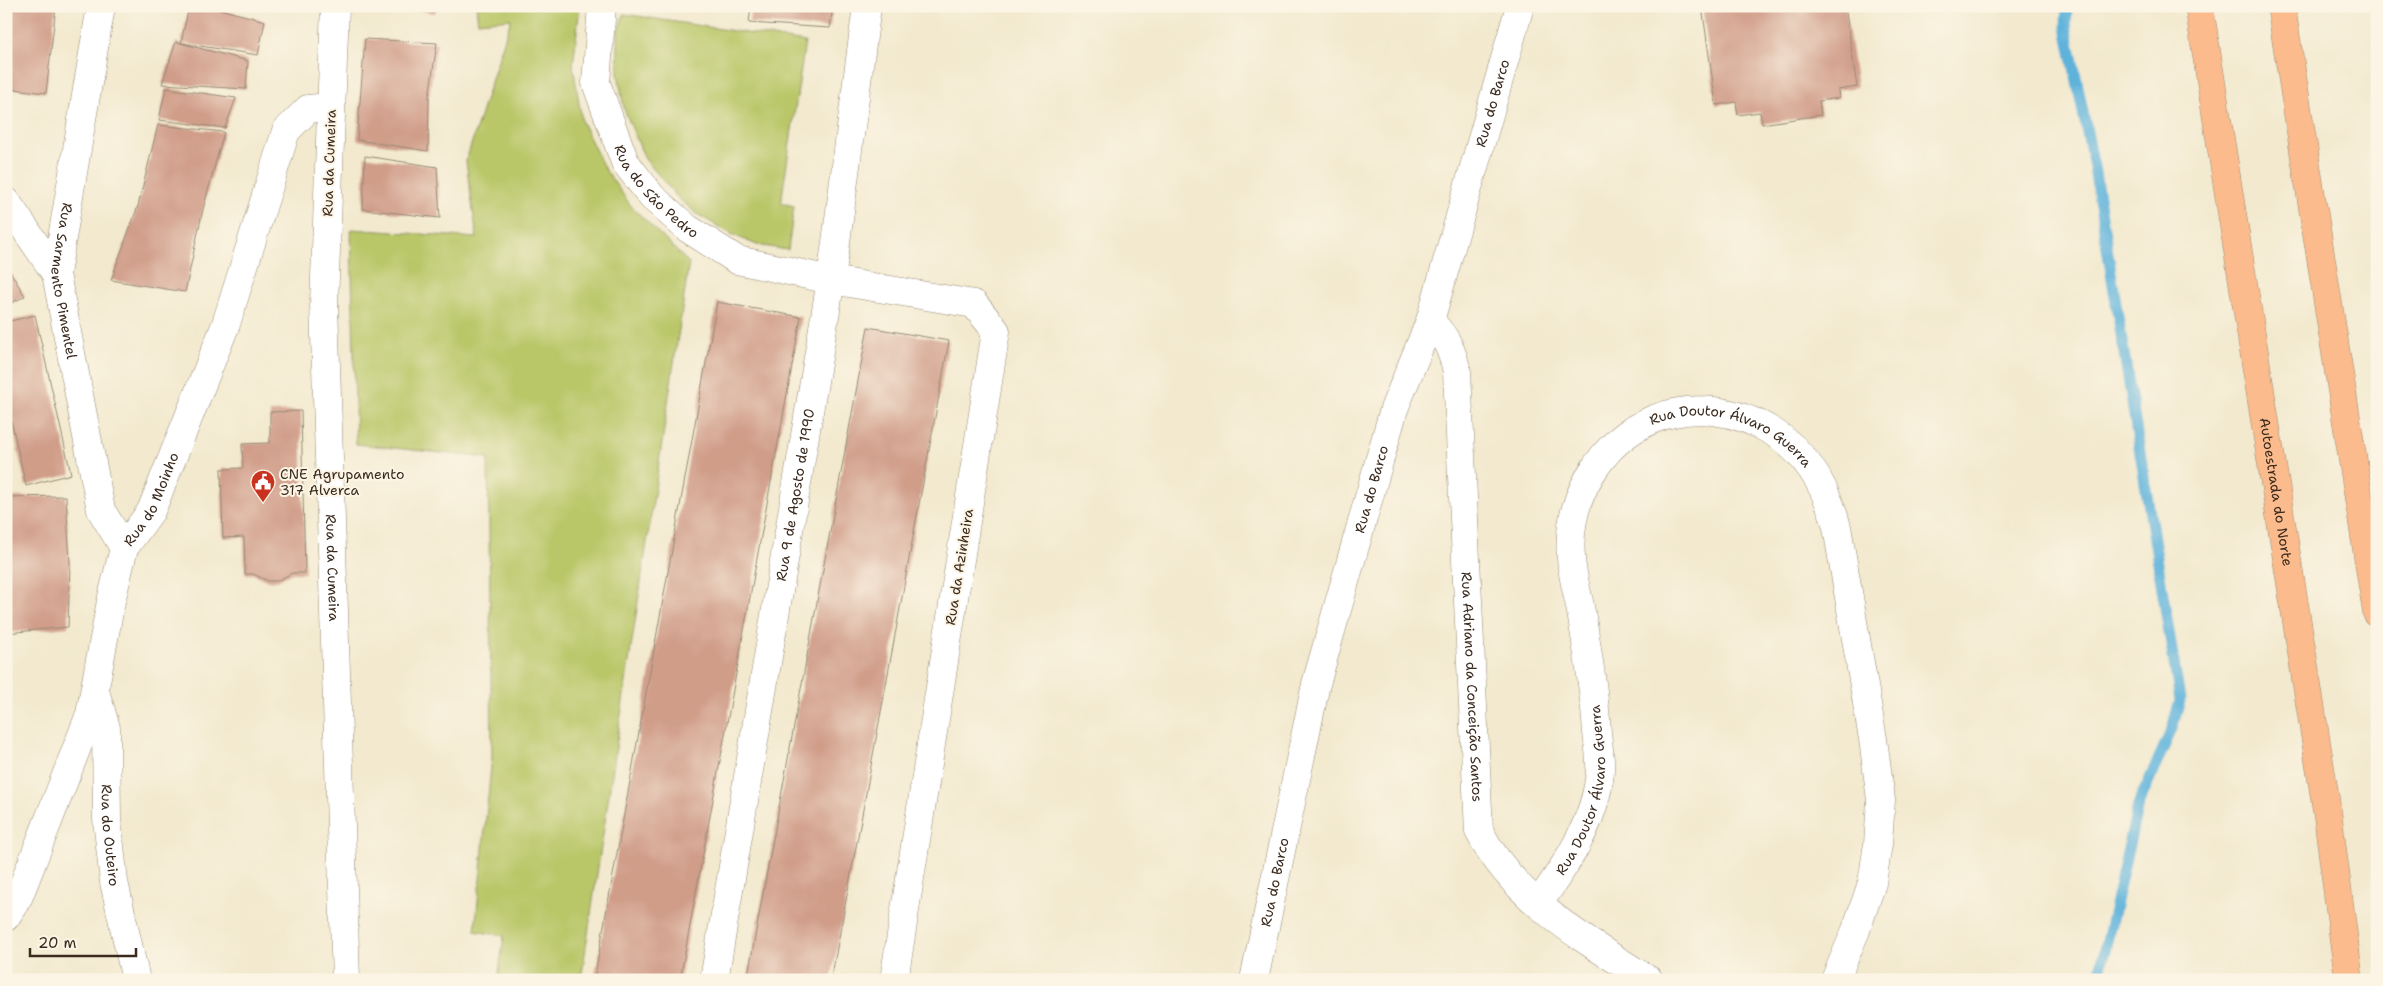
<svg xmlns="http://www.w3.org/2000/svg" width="2383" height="986" font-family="'Shantell Sans',sans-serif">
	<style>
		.green { fill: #bac769; stroke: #7a7844 }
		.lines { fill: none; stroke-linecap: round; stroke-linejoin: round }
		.stream { stroke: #5fb3db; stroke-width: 11 }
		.building { fill: #d09d89 }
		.minor-casing { stroke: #968a76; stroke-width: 29 }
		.highway-casing { stroke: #968a76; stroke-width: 29 }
		.minor { stroke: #fff; stroke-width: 28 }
		.highway { stroke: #fbbb8c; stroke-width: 28 }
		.labels { text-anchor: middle; stroke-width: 4; stroke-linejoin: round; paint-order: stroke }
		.street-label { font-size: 14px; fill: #3b2a1e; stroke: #fcf5e5 }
		.poi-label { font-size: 14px; fill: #3b2a1e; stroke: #fcf5e5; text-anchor: start }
	</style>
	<rect width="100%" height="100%" fill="#fcf5e5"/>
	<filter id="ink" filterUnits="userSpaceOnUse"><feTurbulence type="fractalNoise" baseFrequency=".02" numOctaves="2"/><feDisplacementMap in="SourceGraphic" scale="10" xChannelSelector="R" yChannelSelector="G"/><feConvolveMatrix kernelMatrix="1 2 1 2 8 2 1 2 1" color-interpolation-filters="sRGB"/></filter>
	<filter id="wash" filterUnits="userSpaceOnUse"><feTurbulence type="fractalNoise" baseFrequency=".0096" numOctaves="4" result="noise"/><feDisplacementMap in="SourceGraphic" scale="20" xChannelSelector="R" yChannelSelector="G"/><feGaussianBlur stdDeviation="1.12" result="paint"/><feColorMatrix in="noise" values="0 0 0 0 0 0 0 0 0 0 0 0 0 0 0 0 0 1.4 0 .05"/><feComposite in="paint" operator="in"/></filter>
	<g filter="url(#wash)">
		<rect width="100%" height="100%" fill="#f2e9ce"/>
		<!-- green -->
		<path class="green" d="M 476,6 L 580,6 L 573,65 L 582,122 L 604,168 L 631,206 L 689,263 L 581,980 L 498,980 L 504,936 L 475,931 L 492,756 L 488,458 L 356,444 L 351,229 L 477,238 L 466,161 L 511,19 L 478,22 Z
			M 624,14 L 805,42 L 781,203 L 794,206 L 788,250 L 757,245 L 731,234 L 697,214 L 678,198 L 645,159 L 624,109 L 618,73 L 618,30 Z"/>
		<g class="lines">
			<!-- stream -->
			<path class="stream" d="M 2067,6 L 2066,27 L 2094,167 L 2180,700 L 2172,729 L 2138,805 L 2098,980"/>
		</g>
		<g id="blocks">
			<!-- building -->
			<path class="building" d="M 10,6 L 56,6 L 46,93 L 6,88 L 6,25 Z
				M 189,6 L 208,6 L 265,21 L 258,55 L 181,43 Z
				M 395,6 L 436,6 L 435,13 Z
				M 751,6 L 833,6 L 830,28 L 749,23 Z
				M 1702,6 L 1845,6 L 1857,87 L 1838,90 L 1839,98 L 1819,101 L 1821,115 L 1762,124 L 1760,112 L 1738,115 L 1736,102 L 1716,105 Z
				M 365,39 L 437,43 L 429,97 L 428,151 L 357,140 Z
				M 176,42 L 248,61 L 246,89 L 162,84 Z
				M 166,88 L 236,98 L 225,128 L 159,120 Z
				M 158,125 L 224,132 L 203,209 L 185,292 L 111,280 L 138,206 Z
				M 365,156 L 437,167 L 440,218 L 363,209 Z
				M 6,265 L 25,296 L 6,306 Z
				M 717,302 L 801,317 L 729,712 L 680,980 L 594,980 Z
				M 35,315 L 71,474 L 26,486 L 6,398 L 6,322 Z
				M 868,327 L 949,341 L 862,815 L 831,980 L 747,980 Z
				M 301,411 L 305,573 L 292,573 L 277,581 L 268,581 L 253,574 L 245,574 L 244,537 L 223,538 L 221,469 L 243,468 L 242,444 L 270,443 L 270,412 Z
				M 66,496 L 70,563 L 68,627 L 6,633 L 6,497 Z"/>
		</g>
	</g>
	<g filter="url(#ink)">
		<use href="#blocks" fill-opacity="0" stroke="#968a76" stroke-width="1"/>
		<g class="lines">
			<defs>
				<g id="minor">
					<path id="s1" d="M 101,6 L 56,274 L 101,510 L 124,548"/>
					<path id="s2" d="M 335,6 L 324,304 L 346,980"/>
					<path id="s3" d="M 602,6 L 596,83 L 625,162 L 652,197 L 687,228 L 737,260 L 831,280 L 974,304 L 996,331 L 894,980"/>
					<path d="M 6,201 L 56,274"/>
					<path id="s4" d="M 1430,321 C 1446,336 1452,350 1457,372 L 1479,831 C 1515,901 1585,940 1649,980"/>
					<path id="s5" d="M 95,691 L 106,728 L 107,819 L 114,882 L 136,980"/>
					<path id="s6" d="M 1538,904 C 1566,865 1596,821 1600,771 C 1601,758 1598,744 1597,732 C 1594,691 1588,652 1581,612 C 1578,594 1572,576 1571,558 C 1566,500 1600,441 1654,419 C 1694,403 1737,410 1773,432 C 1808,454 1827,489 1837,527 L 1873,739 L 1881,800 L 1878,844 L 1872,883 L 1856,930 L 1835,980"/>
					<path id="s7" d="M 6,917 L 19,896 L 90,714 L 111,601 L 124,548 L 151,511 L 226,324 L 286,131 L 308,109 L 330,107"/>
					<path id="s8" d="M 714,980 L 831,280 L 867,6"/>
					<path id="s9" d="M 1254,980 L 1316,684 L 1394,409 L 1430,321 L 1520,6"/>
				</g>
				<g id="highway">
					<path id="s10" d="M 2199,6 L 2328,817 L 2349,980"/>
					<path d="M 2281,6 L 2377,613"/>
				</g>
			</defs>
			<!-- minor casing -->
			<use href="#minor" class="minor-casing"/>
			<!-- highway casing -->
			<use href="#highway" class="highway-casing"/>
			<!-- minor -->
			<use href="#minor" class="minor"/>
			<!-- highway -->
			<use href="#highway" class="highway"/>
		</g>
	</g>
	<!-- icons -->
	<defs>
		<symbol id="civic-pin" viewBox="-11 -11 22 30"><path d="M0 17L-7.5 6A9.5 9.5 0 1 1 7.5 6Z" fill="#c8321e" stroke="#fcf5e5"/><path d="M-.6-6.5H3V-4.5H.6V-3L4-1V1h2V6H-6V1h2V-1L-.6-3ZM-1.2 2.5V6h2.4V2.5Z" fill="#fff"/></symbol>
	</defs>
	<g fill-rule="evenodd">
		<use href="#civic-pin" x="249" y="468" width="28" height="38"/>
	</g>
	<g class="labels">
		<!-- street labels -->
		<g class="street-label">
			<text dy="5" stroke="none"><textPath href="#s9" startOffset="910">Rua do Barco</textPath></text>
			<text transform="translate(329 163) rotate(-88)" y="5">Rua da Cumeira</text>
			<text dy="5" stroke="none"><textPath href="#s3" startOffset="204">Rua do São Pedro</textPath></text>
			<text dy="5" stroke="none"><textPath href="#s1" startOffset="279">Rua Sarmento Pimentel</textPath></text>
			<text dy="5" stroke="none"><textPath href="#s6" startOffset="621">Rua Doutor Álvaro Guerra</textPath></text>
			<text dy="5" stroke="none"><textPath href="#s9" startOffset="505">Rua do Barco</textPath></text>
			<text dy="5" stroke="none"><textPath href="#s10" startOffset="492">Autoestrada do Norte</textPath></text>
			<text dy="5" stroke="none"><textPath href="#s8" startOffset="492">Rua 9 de Agosto de 1990</textPath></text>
			<text dy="5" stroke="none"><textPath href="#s7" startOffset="446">Rua do Moinho</textPath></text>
			<text transform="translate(959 567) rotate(-81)" y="5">Rua da Azinheira</text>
			<text dy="5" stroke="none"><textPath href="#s2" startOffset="562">Rua da Cumeira</textPath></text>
			<text dy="5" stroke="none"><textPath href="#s4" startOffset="374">Rua Adriano da Conceição Santos</textPath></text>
			<text dy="5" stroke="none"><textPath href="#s6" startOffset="126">Rua Doutor Álvaro Guerra</textPath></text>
			<text dy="5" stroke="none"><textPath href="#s5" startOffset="146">Rua do Outeiro</textPath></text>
			<text dy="5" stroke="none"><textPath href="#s9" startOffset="100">Rua do Barco</textPath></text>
		</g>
		<!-- poi labels -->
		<g class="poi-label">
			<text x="280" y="479">CNE Agrupamento<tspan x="280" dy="16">317 Alverca</tspan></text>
		</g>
	</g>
	<!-- margin -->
	<rect width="2383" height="986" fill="none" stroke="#fcf5e5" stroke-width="25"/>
	<!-- scale -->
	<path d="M30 948v8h106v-8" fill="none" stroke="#3b2a1e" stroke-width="2.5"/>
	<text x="38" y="948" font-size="15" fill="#3b2a1e" stroke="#fcf5e5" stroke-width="4" paint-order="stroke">20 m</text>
</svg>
